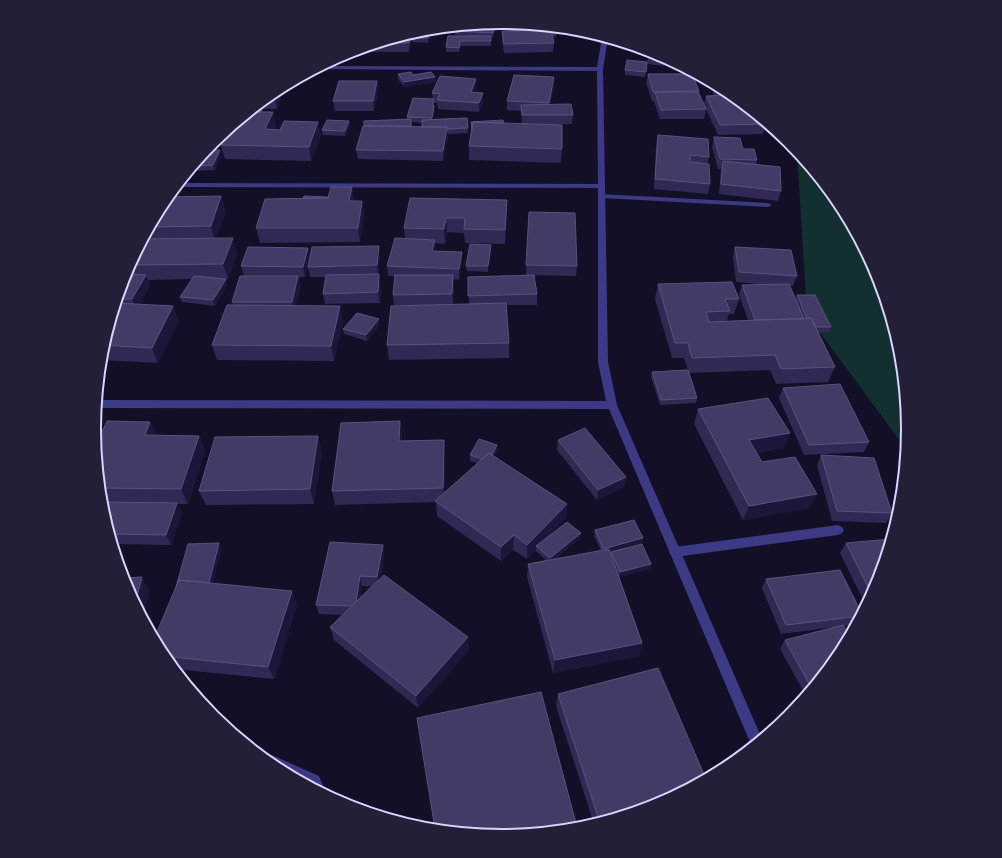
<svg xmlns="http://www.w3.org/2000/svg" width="1002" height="858" font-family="Karla,sans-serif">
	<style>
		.green { fill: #12302f }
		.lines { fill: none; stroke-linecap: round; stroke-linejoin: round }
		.lane { fill: #3d3a85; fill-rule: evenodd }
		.street { fill: #3d3a85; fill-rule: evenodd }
		.wall { fill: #312854; fill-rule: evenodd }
		.shaded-wall { fill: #1d163a }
		.building { fill: #433a66; stroke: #5a527e }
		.rim { fill: none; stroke: #d9d4ff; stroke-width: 2 }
	</style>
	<rect width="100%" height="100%" fill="#130f26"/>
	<!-- green -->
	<path class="green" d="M 797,152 L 840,203 L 877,273 L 900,350 L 908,429 L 906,449 L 807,315 Z"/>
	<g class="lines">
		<!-- lane -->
		<path class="lane" d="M 600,194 L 768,203 L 772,205 L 768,207 L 603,198 L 600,198 Z
			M 838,525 L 842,527 L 844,530 L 842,533 L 838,535 L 675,557 L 671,555 L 669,552 L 671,549 L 675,547 Z"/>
		<!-- street -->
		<path class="street" d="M 602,37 L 608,38 L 603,69 L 608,362 L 617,405 L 762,739 L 752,747 L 609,409 L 96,408 L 97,400 L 606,401 L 598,362 L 598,188 L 176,187 L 179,183 L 598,184 L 597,71 L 316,69 L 320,66 L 597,67 Z
			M 263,751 L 319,776 L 325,790 L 324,793 L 275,767 L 258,754 Z"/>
	</g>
	<!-- wall -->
	<path class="wall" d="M 501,22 L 509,23 L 509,27 L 496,27 L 496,29 L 493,37 L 491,37 L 491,46 L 460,46 L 459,52 L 446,52 L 446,47 L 468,36 L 455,35 L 455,31 L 457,26 Z
		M 502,31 L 557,31 L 556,37 L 552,37 L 554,43 L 553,52 L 504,53 L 502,40 Z
		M 413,32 L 413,34 L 430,37 L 428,43 L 412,42 L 412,39 L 409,52 L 361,52 L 361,48 Z
		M 354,50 L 354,53 L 346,53 Z
		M 657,53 L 684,68 L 647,64 L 648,55 Z
		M 647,62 L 645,77 L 625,75 L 625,70 Z
		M 398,74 L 435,77 L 436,82 L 404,87 L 398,79 Z
		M 648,74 L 699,91 L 699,93 L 704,105 L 706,96 L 713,96 L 713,83 L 727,91 L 763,120 L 765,124 L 763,134 L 718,135 L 704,105 L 706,109 L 704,119 L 660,119 L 654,101 L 652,101 L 646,83 Z
		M 476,79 L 476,88 L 474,92 L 483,102 L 479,112 L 438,109 L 437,103 L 434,103 L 433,105 L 435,110 L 433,119 L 467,118 L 468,133 L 447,134 L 448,137 L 443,161 L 358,159 L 356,150 L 407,119 L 407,117 L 433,99 L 432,93 ZM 411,122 L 422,123 L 422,127 L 412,126 Z
		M 377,81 L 378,90 L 374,111 L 335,111 L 333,101 Z
		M 285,85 L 277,109 L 262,109 L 262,112 L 273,112 L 276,126 L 275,130 L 280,130 L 318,122 L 321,136 L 311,161 L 225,159 L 221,145 L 222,142 L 221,142 L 219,136 L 218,138 L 219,140 L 217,150 L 221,155 L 215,170 L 193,171 L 192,167 L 213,141 L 275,90 Z
		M 554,86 L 550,105 L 573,115 L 572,124 L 537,125 L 562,149 L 561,163 L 469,160 L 469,146 L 472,132 L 471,122 L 522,124 L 521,111 L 507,110 L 507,101 Z
		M 349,121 L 350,126 L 345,136 L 323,135 L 322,130 Z
		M 658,135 L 709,157 L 707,164 L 710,184 L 708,194 L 654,189 L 656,145 Z
		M 714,137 L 743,149 L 757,160 L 756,165 L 781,191 L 778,201 L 719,194 L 721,169 L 718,169 L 712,147 Z
		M 352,187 L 354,201 L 362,201 L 364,215 L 360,242 L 260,243 L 256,228 L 303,198 L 329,197 Z
		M 221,196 L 226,211 L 216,238 L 237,253 L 228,279 L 226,279 L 227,284 L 215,306 L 182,302 L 180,297 L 192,279 L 148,280 L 150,285 L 140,304 L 179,321 L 158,363 L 101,360 L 102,349 L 125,273 L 163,203 Z
		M 507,200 L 507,215 L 505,244 L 465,243 L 464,233 L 447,232 L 445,244 L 435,243 L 436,251 L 462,252 L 462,263 L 459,280 L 454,279 L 453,304 L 469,304 L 468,277 L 537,294 L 537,305 L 506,305 L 509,343 L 509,358 L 389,360 L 387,345 L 442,305 L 394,305 L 393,295 L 395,276 L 388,276 L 387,266 L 405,238 L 404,228 Z
		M 529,212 L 577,266 L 576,276 L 526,275 Z
		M 735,247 L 797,276 L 793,286 L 789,286 L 795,299 L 797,295 L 831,327 L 828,332 L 818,333 L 835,367 L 828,382 L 776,384 L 770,370 L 689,373 L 697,398 L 696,403 L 660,405 L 651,377 L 652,372 L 688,370 L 684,358 L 672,358 L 655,299 L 658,284 L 739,299 L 734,314 L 729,314 L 727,321 L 748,320 L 739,295 L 742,285 L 770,285 L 736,282 L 733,257 Z
		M 491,250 L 488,272 L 467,271 L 466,266 Z
		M 380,256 L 378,274 L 381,284 L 380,303 L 325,304 L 323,294 L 326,277 L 310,277 L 308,267 L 309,262 L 305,277 L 299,277 L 301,286 L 296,306 L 343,321 L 334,361 L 217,360 L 212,345 L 233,305 L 232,302 L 244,276 L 241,266 L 310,258 Z
		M 380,324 L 367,341 L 344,334 L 343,329 Z
		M 783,388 L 869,442 L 864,452 L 804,455 L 779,398 Z
		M 698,409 L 790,433 L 784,448 L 757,453 L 762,462 L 810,508 L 743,520 L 694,424 Z
		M 400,421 L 402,436 L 402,441 L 444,440 L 445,454 L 445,493 L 478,463 L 470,461 L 470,455 L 497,450 L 494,457 L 567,504 L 566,518 L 549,535 L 580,538 L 555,559 L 601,551 L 594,536 L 595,530 L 642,543 L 610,552 L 610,554 L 611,552 L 651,564 L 650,569 L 619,577 L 642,643 L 639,656 L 553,673 L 527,577 L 528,564 L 546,560 L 536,551 L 536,549 L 527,559 L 513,550 L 501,561 L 437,516 L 436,502 L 335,505 L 332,491 Z
		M 150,422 L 157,435 L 199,436 L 205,451 L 188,504 L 177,504 L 182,513 L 171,545 L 113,544 L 102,508 L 96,445 Z
		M 558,440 L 626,477 L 624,487 L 597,500 L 557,450 Z
		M 322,451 L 314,504 L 206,505 L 199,491 Z
		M 821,455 L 892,513 L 886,523 L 832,521 L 817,465 Z
		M 219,543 L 221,548 L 213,584 L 297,605 L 274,679 L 174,669 L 162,655 L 176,587 Z
		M 846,543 L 877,585 L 866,606 L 840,553 Z
		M 383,545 L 384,554 L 381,577 L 469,650 L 418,708 L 334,640 L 330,627 L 343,615 L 319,614 L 316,605 ZM 362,586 L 371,586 L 360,597 Z
		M 766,579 L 862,614 L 856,625 L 844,626 L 839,655 L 806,696 L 780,649 L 785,640 L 835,627 L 781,634 L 762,588 Z
		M 558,694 L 657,805 L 594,824 L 556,706 Z"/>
	<!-- shaded-wall -->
	<path class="shaded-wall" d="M 496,24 L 496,29 L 493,37 L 493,33 Z
		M 413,32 L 413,33 L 409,52 L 409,43 L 411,33 Z
		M 430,32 L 430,37 L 428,43 L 428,38 Z
		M 435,77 L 436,82 L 404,87 L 404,82 Z
		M 554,77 L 554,86 L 549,113 L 549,103 Z
		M 476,79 L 476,88 L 471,101 L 471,92 Z
		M 377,81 L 378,90 L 374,111 L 373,101 Z
		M 285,85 L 277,109 L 275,100 L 279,88 Z
		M 483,93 L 483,102 L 479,112 L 479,103 Z
		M 434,105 L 435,110 L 432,123 L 432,118 Z
		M 273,112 L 276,126 L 269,143 L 265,129 Z
		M 349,121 L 350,126 L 345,136 L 345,131 Z
		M 318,122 L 321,136 L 311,161 L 309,147 Z
		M 447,127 L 448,137 L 443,161 L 443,151 Z
		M 219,136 L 218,138 L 219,140 L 216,153 L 215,148 L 217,138 Z
		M 220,150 L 221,155 L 215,170 L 213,165 Z
		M 352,187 L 354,201 L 349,201 Z
		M 221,196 L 226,211 L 215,241 L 211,226 Z
		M 507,200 L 507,215 L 505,244 L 505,230 Z
		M 362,201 L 364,215 L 360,242 L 358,228 Z
		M 446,218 L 447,232 L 445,244 L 444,229 Z
		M 233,238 L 237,253 L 228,279 L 223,264 Z
		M 435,240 L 436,250 L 433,261 L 432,251 Z
		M 491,245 L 491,250 L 488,272 L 488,266 Z
		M 379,246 L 380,256 L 378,276 L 377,265 Z
		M 308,248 L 310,258 L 305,277 L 303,267 Z
		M 462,252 L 462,263 L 459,280 L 459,269 Z
		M 379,274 L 381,284 L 380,303 L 378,292 Z
		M 146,275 L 150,285 L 137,310 L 132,299 Z
		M 453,275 L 454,285 L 453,305 L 452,294 Z
		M 298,276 L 301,286 L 295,312 L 292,302 Z
		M 226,279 L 227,284 L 215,306 L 213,300 Z
		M 173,306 L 179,321 L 158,363 L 152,348 Z
		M 340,306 L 343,321 L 334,361 L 331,346 Z
		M 379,319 L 380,324 L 367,341 L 366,335 Z
		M 400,421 L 402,436 L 401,455 L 399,441 Z
		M 150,422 L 158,436 L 145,435 Z
		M 790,433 L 784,448 L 744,455 L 749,440 Z
		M 199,436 L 205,451 L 188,504 L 181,489 Z
		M 318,436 L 322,451 L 314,504 L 310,489 Z
		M 444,440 L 445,454 L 445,502 L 443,488 Z
		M 497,445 L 497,450 L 489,467 L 489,461 Z
		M 626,477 L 624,487 L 597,500 L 598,490 Z
		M 817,494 L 810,508 L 743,520 L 749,506 Z
		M 177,503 L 182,513 L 171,545 L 166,535 Z
		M 567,504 L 566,518 L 538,547 L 536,546 L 536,549 L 527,559 L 527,545 Z
		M 581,533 L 580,538 L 549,563 L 550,558 Z
		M 514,535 L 513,550 L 501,561 L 501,547 Z
		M 643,538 L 642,543 L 602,554 L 603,549 Z
		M 219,543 L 221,548 L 211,593 L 208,588 Z
		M 383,545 L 384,554 L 379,587 L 377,577 Z
		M 651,564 L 650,569 L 619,577 L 620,572 Z
		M 360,576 L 362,586 L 357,615 L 355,606 Z
		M 142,577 L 150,591 L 143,619 L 135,604 Z
		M 292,591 L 297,605 L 274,679 L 268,667 Z
		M 468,637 L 469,650 L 418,708 L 416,696 Z
		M 642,643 L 639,656 L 553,673 L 555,660 Z
		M 679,793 L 657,805 L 596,823 L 598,817 Z"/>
	<!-- building -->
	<path class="building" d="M 484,24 L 496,24 L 493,33 L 455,31 L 457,26 Z
		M 510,24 L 540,26 L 557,28 L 557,32 L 551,32 L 551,30 L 508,31 Z
		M 551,30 L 554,43 L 504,44 L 502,31 Z
		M 414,32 L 430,32 L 428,38 L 412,38 Z
		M 411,33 L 409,43 L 377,43 Z
		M 448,36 L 491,36 L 491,41 L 460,41 L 459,48 L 446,47 Z
		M 649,51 L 657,53 L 663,56 L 648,55 Z
		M 627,60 L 647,62 L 646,72 L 625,70 Z
		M 411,72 L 413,75 L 431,72 L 435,77 L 404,82 L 398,74 Z
		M 648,74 L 692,74 L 699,91 L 653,92 Z
		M 514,75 L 554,77 L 549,103 L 507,101 Z
		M 440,76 L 476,79 L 471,92 L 483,93 L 479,103 L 437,100 L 440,94 L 432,93 Z
		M 339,81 L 377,81 L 373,101 L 333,101 Z
		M 715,84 L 727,91 L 729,92 L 715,91 Z
		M 279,88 L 275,100 L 264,100 L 275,90 Z
		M 655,92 L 698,92 L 706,109 L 661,110 Z
		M 733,95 L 763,120 L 765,124 L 720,125 L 706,96 Z
		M 413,98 L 434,99 L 432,105 L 434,105 L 432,118 L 407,117 Z
		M 571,104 L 573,115 L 522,115 L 521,105 Z
		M 252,109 L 262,109 L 261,112 L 249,112 Z
		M 249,112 L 273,112 L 265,129 L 280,130 L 284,121 L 318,122 L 309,147 L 221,145 L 230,129 L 229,129 Z
		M 467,118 L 468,128 L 447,129 L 447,127 L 422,127 L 422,120 Z
		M 411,119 L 411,126 L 364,126 L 364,121 Z
		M 327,120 L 349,121 L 345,131 L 322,130 Z
		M 503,120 L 504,123 L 473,122 L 472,130 L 471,122 Z
		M 473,122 L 562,125 L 562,149 L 469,146 Z
		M 363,126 L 447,127 L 443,151 L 356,150 Z
		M 658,135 L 708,139 L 709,157 L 690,155 L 690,162 L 709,164 L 710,184 L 655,179 Z
		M 714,137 L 740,138 L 743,149 L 754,149 L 757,160 L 720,159 Z
		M 217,138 L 215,148 L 207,149 L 213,141 Z
		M 206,150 L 220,150 L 213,165 L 193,166 Z
		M 723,161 L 780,167 L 781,191 L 721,184 Z
		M 331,187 L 352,187 L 349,201 L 362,201 L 358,228 L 256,228 L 265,199 L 328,198 Z
		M 221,196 L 211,226 L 150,227 L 163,203 L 168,197 Z
		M 304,196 L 329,197 L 328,198 L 303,198 Z
		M 410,198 L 507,200 L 505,230 L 464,229 L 465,218 L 446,218 L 444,229 L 404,228 Z
		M 529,212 L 575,213 L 577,266 L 526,265 Z
		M 233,238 L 223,264 L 129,265 L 143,239 Z
		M 395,238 L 435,240 L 432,251 L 462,252 L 459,269 L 387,266 Z
		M 470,244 L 491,245 L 488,266 L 466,266 Z
		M 379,246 L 377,265 L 308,267 L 312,247 Z
		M 248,247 L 308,248 L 303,267 L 241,266 Z
		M 735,247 L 791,250 L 797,276 L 739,272 Z
		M 125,274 L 146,275 L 132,299 L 117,299 Z
		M 379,274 L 378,292 L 323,294 L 326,275 Z
		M 395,275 L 453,275 L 452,294 L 393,295 Z
		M 534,275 L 537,294 L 468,296 L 468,277 Z
		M 194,276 L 226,279 L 213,300 L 180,297 Z
		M 240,276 L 298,276 L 292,302 L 232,302 Z
		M 732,282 L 739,299 L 725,299 L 730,311 L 706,312 L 709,322 L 811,318 L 835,367 L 781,369 L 775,355 L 692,358 L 688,343 L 675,343 L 658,284 Z
		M 789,284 L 804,319 L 755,320 L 742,285 Z
		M 797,295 L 815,295 L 831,327 L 816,327 L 811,318 L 807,319 Z
		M 116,303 L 173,306 L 152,348 L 103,345 Z
		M 506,303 L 509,343 L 387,345 L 391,306 Z
		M 227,305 L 340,306 L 331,346 L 212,345 Z
		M 357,313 L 379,319 L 366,335 L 343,329 Z
		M 688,370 L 697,398 L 661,400 L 652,372 Z
		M 840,384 L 869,442 L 809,445 L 783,388 Z
		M 768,398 L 790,433 L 749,440 L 762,462 L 795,457 L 817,494 L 749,506 L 698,409 Z
		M 107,421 L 150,422 L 145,435 L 199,436 L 181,489 L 100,488 L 96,445 Z
		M 400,421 L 399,441 L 444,440 L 443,488 L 332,491 L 341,423 Z
		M 585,428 L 626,477 L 598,490 L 558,440 Z
		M 318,436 L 310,489 L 199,491 L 215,437 Z
		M 479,439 L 497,445 L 492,455 L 489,453 L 482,459 L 470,455 Z
		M 489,453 L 567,504 L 527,545 L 514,535 L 501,547 L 435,501 Z
		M 821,455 L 874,458 L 892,513 L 837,511 Z
		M 102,502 L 177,503 L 166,535 L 110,534 L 102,508 L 101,503 Z
		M 634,520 L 643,538 L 603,549 L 595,530 Z
		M 567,522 L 581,533 L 550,558 L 536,546 Z
		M 891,539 L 877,585 L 872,595 L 846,543 Z
		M 330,542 L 383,545 L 377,577 L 360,576 L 356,602 L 352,606 L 316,605 Z
		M 219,543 L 209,583 L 179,580 L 176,587 L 188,544 Z
		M 642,544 L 651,564 L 620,572 L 611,552 Z
		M 609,549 L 642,643 L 555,660 L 528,564 Z
		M 840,570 L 862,614 L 861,616 L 786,625 L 766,579 Z
		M 384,575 L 468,637 L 416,696 L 330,627 Z
		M 142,577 L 135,604 L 125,585 L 123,578 Z
		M 179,580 L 292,591 L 268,667 L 163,656 L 154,639 Z
		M 843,625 L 850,636 L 839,655 L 812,689 L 785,640 Z
		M 658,668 L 706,779 L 679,793 L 598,817 L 558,694 Z
		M 541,692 L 577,827 L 568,829 L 501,836 L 435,829 L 417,718 Z"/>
	<!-- crop -->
	<path d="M0 0H1002V858H0ZM101 429a400 400 0 1 1 800 0a400 400 0 1 1-800 0Z" fill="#231f37" fill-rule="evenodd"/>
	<path class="rim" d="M101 429a400 400 0 1 1 800 0a400 400 0 1 1-800 0Z"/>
</svg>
